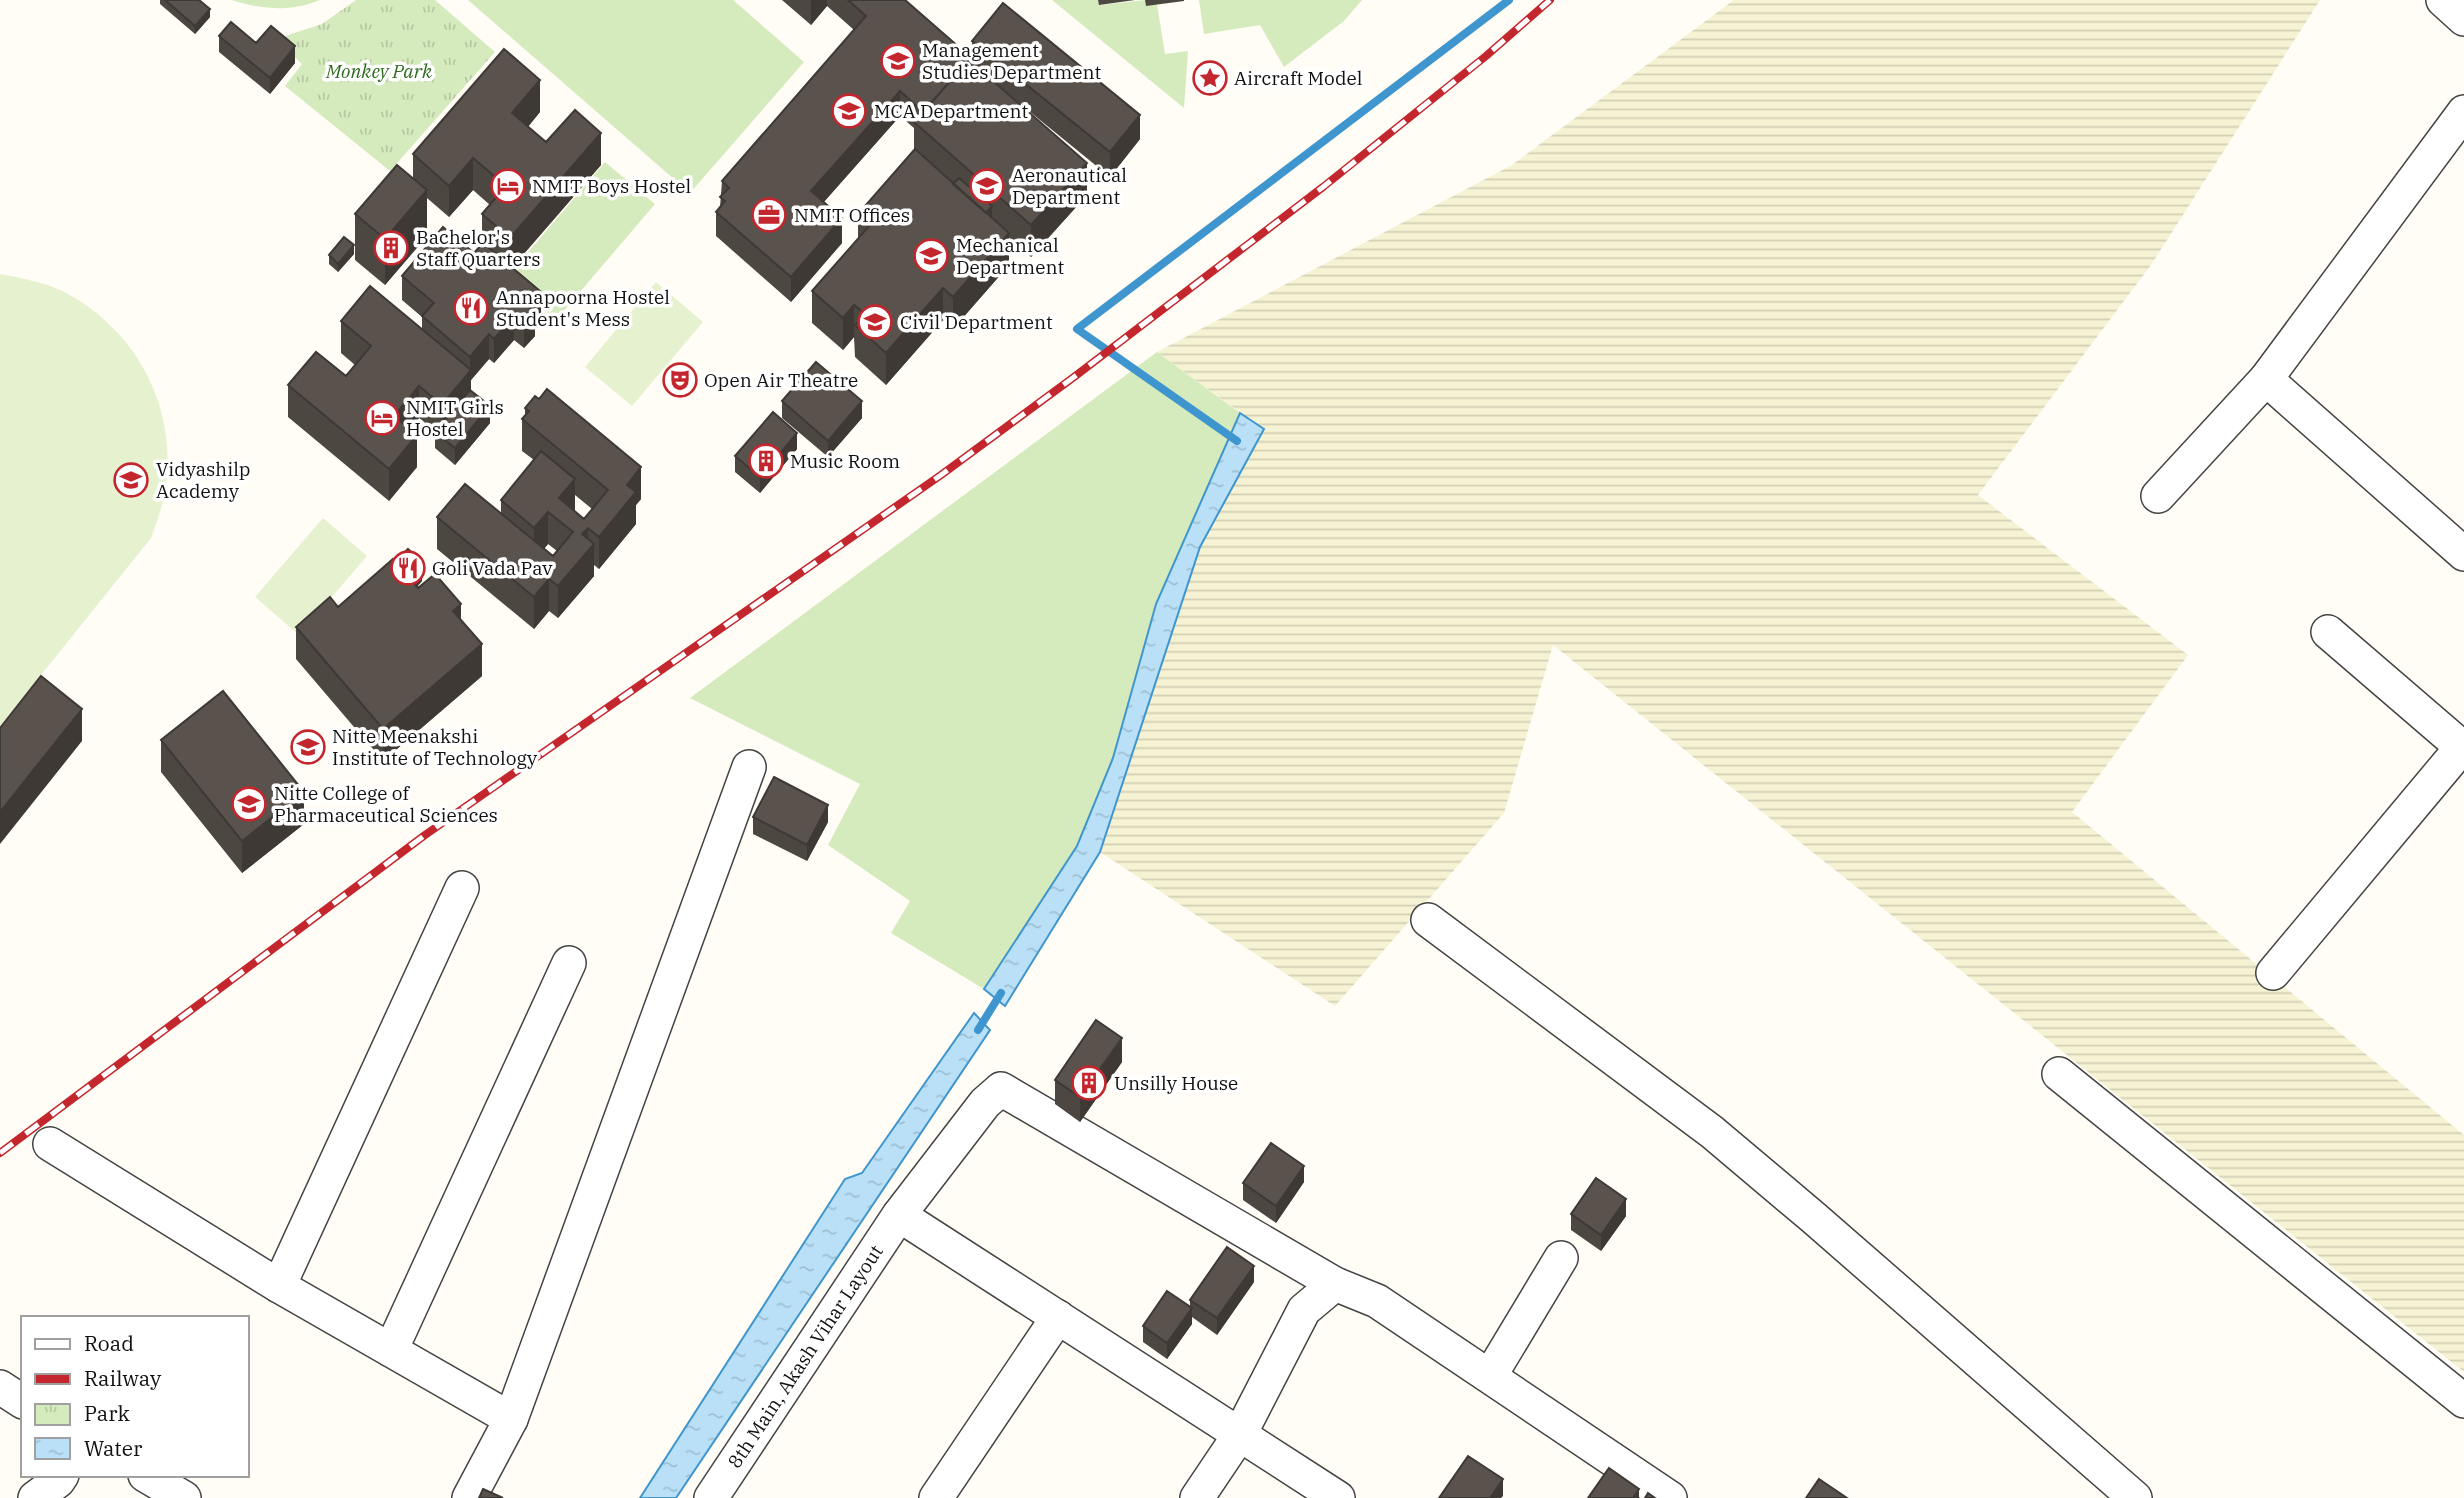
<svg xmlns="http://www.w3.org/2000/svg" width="2464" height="1498" font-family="'IBM Plex Serif',serif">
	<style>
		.farmland { fill: url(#farmland-rules) }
		.grass { fill: #d5ebbd }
		.park { fill: url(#park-tufts) }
		.pitch { fill: #e6f2cf }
		.water { fill: url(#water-ripples); stroke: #3f96cf; stroke-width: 2 }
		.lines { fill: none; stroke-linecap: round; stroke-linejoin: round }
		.stream { stroke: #3f96cf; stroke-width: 8 }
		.minor-casing { stroke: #444; stroke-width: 36 }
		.minor { stroke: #fff; stroke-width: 33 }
		.rail-casing { stroke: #c4262e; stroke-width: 8 }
		.rail { stroke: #fff; stroke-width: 5; stroke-dasharray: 16; stroke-linecap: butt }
		.wall { fill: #4d4742; fill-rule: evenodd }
		.shaded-wall { fill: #3f3936 }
		.building { fill: #5a524d; stroke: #3f3936; stroke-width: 2 }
		.labels { text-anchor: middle; stroke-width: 7; stroke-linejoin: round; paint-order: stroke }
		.poi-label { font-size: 19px; fill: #111; stroke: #fff; text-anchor: start }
		.park-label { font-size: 19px; font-style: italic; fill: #2f6b1f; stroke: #fff }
		.street-label { font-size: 19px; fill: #111; stroke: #fff }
	</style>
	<defs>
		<pattern id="farmland-rules" width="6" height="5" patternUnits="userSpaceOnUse" patternTransform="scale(1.75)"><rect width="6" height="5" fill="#f6f3d4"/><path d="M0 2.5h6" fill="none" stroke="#d2cfb5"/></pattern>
		<pattern id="park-tufts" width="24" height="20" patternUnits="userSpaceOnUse" patternTransform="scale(1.75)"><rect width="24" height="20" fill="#d5ebbd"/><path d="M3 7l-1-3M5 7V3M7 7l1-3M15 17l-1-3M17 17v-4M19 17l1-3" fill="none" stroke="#b6c8a1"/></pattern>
		<pattern id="water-ripples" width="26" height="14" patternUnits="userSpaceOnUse" patternTransform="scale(1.75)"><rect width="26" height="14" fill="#b9e0f7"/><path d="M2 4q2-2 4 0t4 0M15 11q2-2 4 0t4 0" fill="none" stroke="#9ebfd3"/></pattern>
	</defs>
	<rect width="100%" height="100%" fill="#fffdf5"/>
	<!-- farmland -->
	<path class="farmland" d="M 1734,0 L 2320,0 L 2151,265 L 1978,495 L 2188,655 L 2072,812 L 2464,1135 L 2464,1372 L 1553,645 L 1504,813 L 1335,1006 L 1100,852 L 1200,547 L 1264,430 L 1157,352 L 1512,165 Z"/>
	<!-- grass -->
	<path class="grass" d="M 232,0 L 320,0 C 290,12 263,10 232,0 Z
		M 468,0 L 733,0 L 804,62 L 690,193 Z
		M 1052,0 L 1098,0 L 1100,5 L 1145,0 L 1146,6 L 1157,4 L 1165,54 L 1188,51 L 1184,108 Z
		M 1199,0 L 1362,0 L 1344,21 L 1284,67 L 1260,25 L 1204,34 Z
		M 605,162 L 655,204 L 556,320 L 506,278 Z
		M 1157,352 L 1240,413 L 1156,604 L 1113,758 L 1077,846 L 984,989 L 891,933 L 910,901 L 828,845 L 860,784 L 690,698 Z"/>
	<!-- park -->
	<path class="park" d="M 356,0 L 435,0 L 495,52 L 390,171 L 285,86 L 302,64 L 276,39 L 322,24 Z"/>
	<!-- pitch -->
	<path class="pitch" d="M 0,274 C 21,278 43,282 62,291 C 131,325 174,399 167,476 C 166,498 158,518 151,538 L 0,726 Z
		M 656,282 L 703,322 L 632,406 L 585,367 Z
		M 323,518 L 367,556 L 299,635 L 255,597 Z"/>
	<!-- water -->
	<path class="water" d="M 1240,413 L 1264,429 L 1200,547 L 1100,852 L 1005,1006 L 984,989 L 1077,846 L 1113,758 L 1156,604 Z
		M 974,1013 L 990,1030 L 676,1498 L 640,1498 L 845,1179 L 862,1173 Z"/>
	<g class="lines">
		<!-- stream -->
		<path class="stream" d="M 1237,441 L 1077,329 L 1509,0
			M 978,1030 L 1001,993"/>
		<defs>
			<g id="minor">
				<path d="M 2443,0 L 2464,19"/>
				<path d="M 2266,379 L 2464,554"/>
				<path d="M 2158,496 L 2266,379 L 2464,112"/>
				<path d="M 2328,632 L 2464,749"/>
				<path d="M 1428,920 L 1712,1132 L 1814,1218 L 2135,1498"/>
				<path d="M 2273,973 L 2462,747"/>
				<path d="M 2059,1074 L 2464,1401"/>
				<path d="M 50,1144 L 279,1286 L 511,1419"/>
				<path d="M 899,1215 L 1338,1498"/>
				<path d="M 279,1286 L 462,888"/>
				<path d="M 391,1350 L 569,963"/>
				<path d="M 1490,1376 L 1561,1258"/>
				<path d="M 0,1387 L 23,1402"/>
				<path d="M 145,1475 L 184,1498"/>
				<path d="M 35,1498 L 58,1481 L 62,1475"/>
				<path d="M 469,1498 L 511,1419 L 749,767"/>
				<path id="s1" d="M 711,1498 L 899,1215 L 985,1103 L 1001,1089 L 1335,1284 L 1377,1301 L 1670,1498"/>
				<path d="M 936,1498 L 1058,1317"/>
				<path d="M 1197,1498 L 1240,1434 L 1304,1310 L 1335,1284"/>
			</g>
		</defs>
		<!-- minor casing -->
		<use href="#minor" class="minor-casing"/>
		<!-- minor -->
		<use href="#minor" class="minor"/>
		<defs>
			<path id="rail" d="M 0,1153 L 425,835 L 941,475 L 1074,377 L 1323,187 L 1486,56 L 1550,0"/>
		</defs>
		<!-- rail casing -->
		<use href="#rail" class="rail-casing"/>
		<!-- rail -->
		<use href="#rail" class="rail"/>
	</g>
	<!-- wall -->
	<path class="wall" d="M 160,0 L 199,0 L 210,17 L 195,34 L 160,4 Z
		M 782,0 L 906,0 L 972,59 L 972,41 L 1140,139 L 1110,177 L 1013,98 L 1087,195 L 1031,257 L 1009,238 L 1009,265 L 953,329 L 943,320 L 886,385 L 855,357 L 854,337 L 843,350 L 812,323 L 812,291 L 858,239 L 858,214 L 914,150 L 914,128 L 900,116 L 824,202 L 842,243 L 791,302 L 716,236 L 716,212 L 720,207 L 722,181 L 854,30 L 827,6 L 811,25 Z
		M 1098,0 L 1135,0 L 1099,5 Z
		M 1145,0 L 1184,0 L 1184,1 L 1146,6 Z
		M 219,36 L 256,43 L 295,63 L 270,94 L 219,52 Z
		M 540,112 L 528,127 L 546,142 L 601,165 L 512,267 L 541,316 L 535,324 L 535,336 L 524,348 L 514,340 L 494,363 L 489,359 L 471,380 L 471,391 L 490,423 L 455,465 L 435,448 L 435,431 L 419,418 L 410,429 L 417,467 L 389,501 L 288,417 L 288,385 L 346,376 L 355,365 L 341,353 L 341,321 L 422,329 L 422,317 L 402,300 L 402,276 L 474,253 L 482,244 L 482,214 L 490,205 L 473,190 L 449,217 L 427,198 L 427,236 L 385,285 L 355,260 L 355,214 L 413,178 L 413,154 Z
		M 354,254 L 338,272 L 329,264 L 329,255 Z
		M 782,401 L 862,418 L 828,457 L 782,418 Z
		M 525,408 L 641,499 L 636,505 L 636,524 L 599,569 L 594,565 L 594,576 L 558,618 L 549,611 L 534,629 L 437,549 L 437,517 L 501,513 L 501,500 L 534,460 L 522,451 L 522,419 L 525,416 ZM 575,495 L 592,509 L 584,519 L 575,511 ZM 548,544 L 557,551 L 553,556 L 544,549 Z
		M 797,449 L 760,493 L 735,472 L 735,456 Z
		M 395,562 L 421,569 L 420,570 L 422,581 L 417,587 L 461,620 L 482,676 L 383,761 L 296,659 L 296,627 L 338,607 Z
		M 161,740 L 304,824 L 242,873 L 161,772 Z
		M 753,817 L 828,822 L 807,861 L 753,834 Z
		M 1122,1062 L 1080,1122 L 1055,1104 L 1055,1080 Z
		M 1304,1182 L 1276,1223 L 1243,1200 L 1243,1183 Z
		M 1571,1214 L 1626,1216 L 1601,1251 L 1571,1230 Z
		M 1254,1282 L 1217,1335 L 1192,1317 L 1192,1324 L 1167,1359 L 1143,1342 L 1143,1326 L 1190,1307 L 1190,1300 Z"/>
	<!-- shaded-wall -->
	<path class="shaded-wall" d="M 811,0 L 827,0 L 827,6 L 811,25 Z
		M 210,9 L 210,17 L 195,34 L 195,26 Z
		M 295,46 L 295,63 L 270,94 L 270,78 Z
		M 540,80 L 540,112 L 512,145 L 512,113 Z
		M 900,91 L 900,116 L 811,216 L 811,191 Z
		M 1140,115 L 1140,139 L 1110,177 L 1110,152 Z
		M 601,133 L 601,165 L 510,270 L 510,238 Z
		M 473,158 L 473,190 L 449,217 L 449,186 Z
		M 1087,163 L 1087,195 L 1031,257 L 1031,225 Z
		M 427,190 L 427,236 L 385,285 L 385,239 Z
		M 992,206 L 992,223 L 979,221 Z
		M 842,218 L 842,243 L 791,302 L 791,277 Z
		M 1009,233 L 1009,265 L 953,329 L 953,297 Z
		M 354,245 L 354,254 L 338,272 L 338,264 Z
		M 943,288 L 943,320 L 886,385 L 886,353 Z
		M 541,292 L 541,316 L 535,324 L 535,336 L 524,348 L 524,324 L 529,307 Z
		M 854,305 L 854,337 L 843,350 L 843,318 Z
		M 514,316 L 514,340 L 494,363 L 494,339 Z
		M 489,334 L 489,359 L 471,380 L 471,402 L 442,437 L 442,405 L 470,371 L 470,357 Z
		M 419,386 L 419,418 L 394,448 L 394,416 Z
		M 862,401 L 862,418 L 828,457 L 828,441 Z
		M 490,406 L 490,423 L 455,465 L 455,448 Z
		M 797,433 L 797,449 L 760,493 L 760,477 Z
		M 417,435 L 417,467 L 389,501 L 389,469 Z
		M 641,467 L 641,499 L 636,505 L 636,524 L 599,569 L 599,537 L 627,485 Z
		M 575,479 L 575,511 L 559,498 Z
		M 548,512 L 548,544 L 534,560 L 534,528 Z
		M 588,528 L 588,551 L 594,544 L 594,576 L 558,618 L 558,586 L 582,534 Z
		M 421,561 L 421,569 L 416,575 L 416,566 Z
		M 422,573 L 422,581 L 414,589 L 414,581 Z
		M 549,579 L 549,611 L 534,629 L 534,597 Z
		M 461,604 L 461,636 L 453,611 Z
		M 482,644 L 482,676 L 383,761 L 383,729 Z
		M 82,709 L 82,741 L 0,844 L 0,812 Z
		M 304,792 L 304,824 L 242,873 L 242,841 Z
		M 828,805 L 828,822 L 807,861 L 807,845 Z
		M 1122,1038 L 1122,1062 L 1080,1122 L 1080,1097 Z
		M 1304,1166 L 1304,1182 L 1276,1223 L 1276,1206 Z
		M 1626,1199 L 1626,1216 L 1601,1251 L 1601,1235 Z
		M 1254,1266 L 1254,1282 L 1217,1335 L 1217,1318 Z
		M 1192,1308 L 1192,1324 L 1167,1359 L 1167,1343 Z
		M 1503,1479 L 1503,1496 L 1501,1498 L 1490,1498 Z
		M 1639,1489 L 1639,1498 L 1633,1498 Z"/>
	<!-- building -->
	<path class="building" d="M 165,0 L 199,0 L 210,9 L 195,26 Z
		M 848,0 L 905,0 L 975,61 L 973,63 L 969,60 L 923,112 L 900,91 L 811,191 L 842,218 L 791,277 L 716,212 L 725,201 L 720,197 L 729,188 L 722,181 L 866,16 Z
		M 1003,3 L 1140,115 L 1110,152 L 972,41 Z
		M 231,22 L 256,43 L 271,26 L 295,46 L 270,78 L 219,36 Z
		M 504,49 L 540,80 L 512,113 L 546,142 L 575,110 L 601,133 L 510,238 L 482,214 L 506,186 L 473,158 L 449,186 L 413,154 Z
		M 969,60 L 1087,163 L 1031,225 L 914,122 Z
		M 915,149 L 1009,233 L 953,297 L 943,288 L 886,353 L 855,325 L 865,314 L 854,305 L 843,318 L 812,291 L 871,224 L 858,214 Z
		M 397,165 L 427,190 L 385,239 L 355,214 Z
		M 959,178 L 992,206 L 986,213 L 953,184 Z
		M 443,227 L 474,253 L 483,243 L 541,292 L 529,307 L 535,312 L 524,324 L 514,316 L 494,339 L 489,334 L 470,357 L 422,316 L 434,303 L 402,276 Z
		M 344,237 L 354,245 L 338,264 L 329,255 Z
		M 370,286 L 471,370 L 442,405 L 419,386 L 394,416 L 417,435 L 389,469 L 288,385 L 316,352 L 346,376 L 371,346 L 341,321 Z
		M 816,362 L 862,401 L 828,441 L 782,401 Z
		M 547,389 L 641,467 L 627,485 L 636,492 L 599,537 L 588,528 L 582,534 L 594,544 L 558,586 L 549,579 L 534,597 L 437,517 L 465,484 L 553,556 L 573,532 L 548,512 L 534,528 L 501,500 L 541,451 L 575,479 L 559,498 L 584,519 L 608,490 L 522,419 L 529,411 L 525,408 L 535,396 L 539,399 Z
		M 470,390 L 490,406 L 455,448 L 435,432 Z
		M 773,412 L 797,433 L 760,477 L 735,456 Z
		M 408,549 L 421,561 L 416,566 L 422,573 L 414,581 L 395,562 Z
		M 393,559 L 418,588 L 435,574 L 461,604 L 453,611 L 482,644 L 383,729 L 296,627 L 330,597 L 338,607 Z
		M 41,676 L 82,709 L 0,812 L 0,728 Z
		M 223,691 L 304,792 L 242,841 L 161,740 Z
		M 774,777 L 828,805 L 807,845 L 753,817 Z
		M 1096,1020 L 1122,1038 L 1080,1097 L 1055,1080 Z
		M 1271,1143 L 1304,1166 L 1276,1206 L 1243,1183 Z
		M 1596,1178 L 1626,1199 L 1601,1235 L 1571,1214 Z
		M 1227,1247 L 1254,1266 L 1217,1318 L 1190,1300 Z
		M 1167,1291 L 1192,1308 L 1167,1343 L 1143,1326 Z
		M 1468,1456 L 1503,1479 L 1490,1498 L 1439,1498 Z
		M 1609,1468 L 1639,1489 L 1633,1498 L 1588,1498 Z
		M 1819,1479 L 1847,1498 L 1806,1498 Z
		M 483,1489 L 503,1498 L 479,1498 Z
		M 1648,1493 L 1655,1498 L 1645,1498 Z"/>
	<!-- icons -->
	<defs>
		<symbol id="university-ring" viewBox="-11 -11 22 22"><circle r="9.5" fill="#fff" stroke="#c4262e" stroke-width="1.5"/><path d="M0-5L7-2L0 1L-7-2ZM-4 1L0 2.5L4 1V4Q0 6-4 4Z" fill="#c4262e"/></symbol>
		<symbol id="sight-ring" viewBox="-11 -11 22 22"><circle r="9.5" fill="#fff" stroke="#c4262e" stroke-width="1.5"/><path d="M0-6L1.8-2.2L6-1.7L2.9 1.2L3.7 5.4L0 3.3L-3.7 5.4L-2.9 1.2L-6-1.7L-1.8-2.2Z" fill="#c4262e"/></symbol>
		<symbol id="hotel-ring" viewBox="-11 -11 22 22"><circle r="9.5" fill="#fff" stroke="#c4262e" stroke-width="1.5"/><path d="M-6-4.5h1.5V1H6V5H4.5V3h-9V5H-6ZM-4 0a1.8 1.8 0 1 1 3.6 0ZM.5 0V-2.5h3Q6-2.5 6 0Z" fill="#c4262e"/></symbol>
		<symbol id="office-ring" viewBox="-11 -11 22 22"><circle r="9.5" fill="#fff" stroke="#c4262e" stroke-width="1.5"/><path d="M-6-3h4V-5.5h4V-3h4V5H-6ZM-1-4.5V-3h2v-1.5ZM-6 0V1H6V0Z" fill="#c4262e"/></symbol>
		<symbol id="building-ring" viewBox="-11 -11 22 22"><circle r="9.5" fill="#fff" stroke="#c4262e" stroke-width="1.5"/><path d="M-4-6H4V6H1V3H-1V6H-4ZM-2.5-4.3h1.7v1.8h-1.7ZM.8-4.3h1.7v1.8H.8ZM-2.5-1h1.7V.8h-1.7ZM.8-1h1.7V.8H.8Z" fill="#c4262e"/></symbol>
		<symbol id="restaurant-ring" viewBox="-11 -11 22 22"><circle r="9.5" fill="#fff" stroke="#c4262e" stroke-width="1.5"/><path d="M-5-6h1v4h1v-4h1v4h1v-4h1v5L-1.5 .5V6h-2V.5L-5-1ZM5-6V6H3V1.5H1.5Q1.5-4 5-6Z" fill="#c4262e"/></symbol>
		<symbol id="theatre-ring" viewBox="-11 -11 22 22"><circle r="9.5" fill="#fff" stroke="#c4262e" stroke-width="1.5"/><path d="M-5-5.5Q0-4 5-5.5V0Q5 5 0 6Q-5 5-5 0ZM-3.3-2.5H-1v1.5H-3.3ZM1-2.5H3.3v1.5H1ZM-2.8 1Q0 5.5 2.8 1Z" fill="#c4262e"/></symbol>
		<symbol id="school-ring" viewBox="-11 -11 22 22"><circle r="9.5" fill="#fff" stroke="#c4262e" stroke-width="1.5"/><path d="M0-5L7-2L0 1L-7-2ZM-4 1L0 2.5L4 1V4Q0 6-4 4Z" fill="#c4262e"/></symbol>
	</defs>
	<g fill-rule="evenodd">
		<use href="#university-ring" x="879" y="42" width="38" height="38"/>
		<use href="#sight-ring" x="1191" y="59" width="38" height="38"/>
		<use href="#university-ring" x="830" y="92" width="38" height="38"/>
		<use href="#hotel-ring" x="489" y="167" width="38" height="38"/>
		<use href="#university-ring" x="968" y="167" width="38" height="38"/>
		<use href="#office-ring" x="750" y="196" width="38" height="38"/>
		<use href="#building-ring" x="372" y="229" width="38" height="38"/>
		<use href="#university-ring" x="912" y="237" width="38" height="38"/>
		<use href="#restaurant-ring" x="452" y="289" width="38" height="38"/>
		<use href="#university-ring" x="856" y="303" width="38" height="38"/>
		<use href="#theatre-ring" x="661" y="361" width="38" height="38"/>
		<use href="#hotel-ring" x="363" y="399" width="38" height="38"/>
		<use href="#building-ring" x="747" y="442" width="38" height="38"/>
		<use href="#school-ring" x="112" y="461" width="38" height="38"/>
		<use href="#restaurant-ring" x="389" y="549" width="38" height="38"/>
		<use href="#university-ring" x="289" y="728" width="38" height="38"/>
		<use href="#university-ring" x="230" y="785" width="38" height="38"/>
		<use href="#building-ring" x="1070" y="1064" width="38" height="38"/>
	</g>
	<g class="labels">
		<!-- poi labels -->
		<g class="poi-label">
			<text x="922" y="57">Management<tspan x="922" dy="22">Studies Department</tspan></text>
			<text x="1234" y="85">Aircraft Model</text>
			<text x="874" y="118">MCA Department</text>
			<text x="1012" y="182">Aeronautical<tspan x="1012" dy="22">Department</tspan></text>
			<text x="532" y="193">NMIT Boys Hostel</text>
			<text x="794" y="222">NMIT Offices</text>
			<text x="416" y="244">Bachelor's<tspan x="416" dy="22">Staff Quarters</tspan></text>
			<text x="956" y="252">Mechanical<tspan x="956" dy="22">Department</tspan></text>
			<text x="496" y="304">Annapoorna Hostel<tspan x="496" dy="22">Student's Mess</tspan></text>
			<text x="900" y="329">Civil Department</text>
			<text x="704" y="387">Open Air Theatre</text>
			<text x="406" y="414">NMIT Girls<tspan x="406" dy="22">Hostel</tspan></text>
			<text x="790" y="468">Music Room</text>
			<text x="156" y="476">Vidyashilp<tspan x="156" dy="22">Academy</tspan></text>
			<text x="432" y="575">Goli Vada Pav</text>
			<text x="332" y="743">Nitte Meenakshi<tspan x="332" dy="22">Institute of Technology</tspan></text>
			<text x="274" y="800">Nitte College of<tspan x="274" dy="22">Pharmaceutical Sciences</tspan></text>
			<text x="1114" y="1090">Unsilly House</text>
		</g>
		<!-- park labels -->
		<g class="park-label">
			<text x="379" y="78">Monkey Park</text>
		</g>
		<!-- street labels -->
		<g class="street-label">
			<text dy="7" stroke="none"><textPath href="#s1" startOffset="170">8th Main, Akash Vihar Layout</textPath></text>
		</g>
	</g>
	<!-- legend -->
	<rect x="21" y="1316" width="228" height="161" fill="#ffffff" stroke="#a0a0a0" stroke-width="2"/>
	<rect x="35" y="1339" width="35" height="10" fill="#ffffff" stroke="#a0a0a0" stroke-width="2"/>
	<text x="84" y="1351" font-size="21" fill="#111111">Road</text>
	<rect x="35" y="1374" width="35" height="10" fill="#c4262e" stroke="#a0a0a0" stroke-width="2"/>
	<text x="84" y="1386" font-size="21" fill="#111111">Railway</text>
	<rect x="35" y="1404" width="35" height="21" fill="url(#park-tufts)" stroke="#a0a0a0" stroke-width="2"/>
	<text x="84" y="1421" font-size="21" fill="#111111">Park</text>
	<rect x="35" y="1438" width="35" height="21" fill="url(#water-ripples)" stroke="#a0a0a0" stroke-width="2"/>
	<text x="84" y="1456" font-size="21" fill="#111111">Water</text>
</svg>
